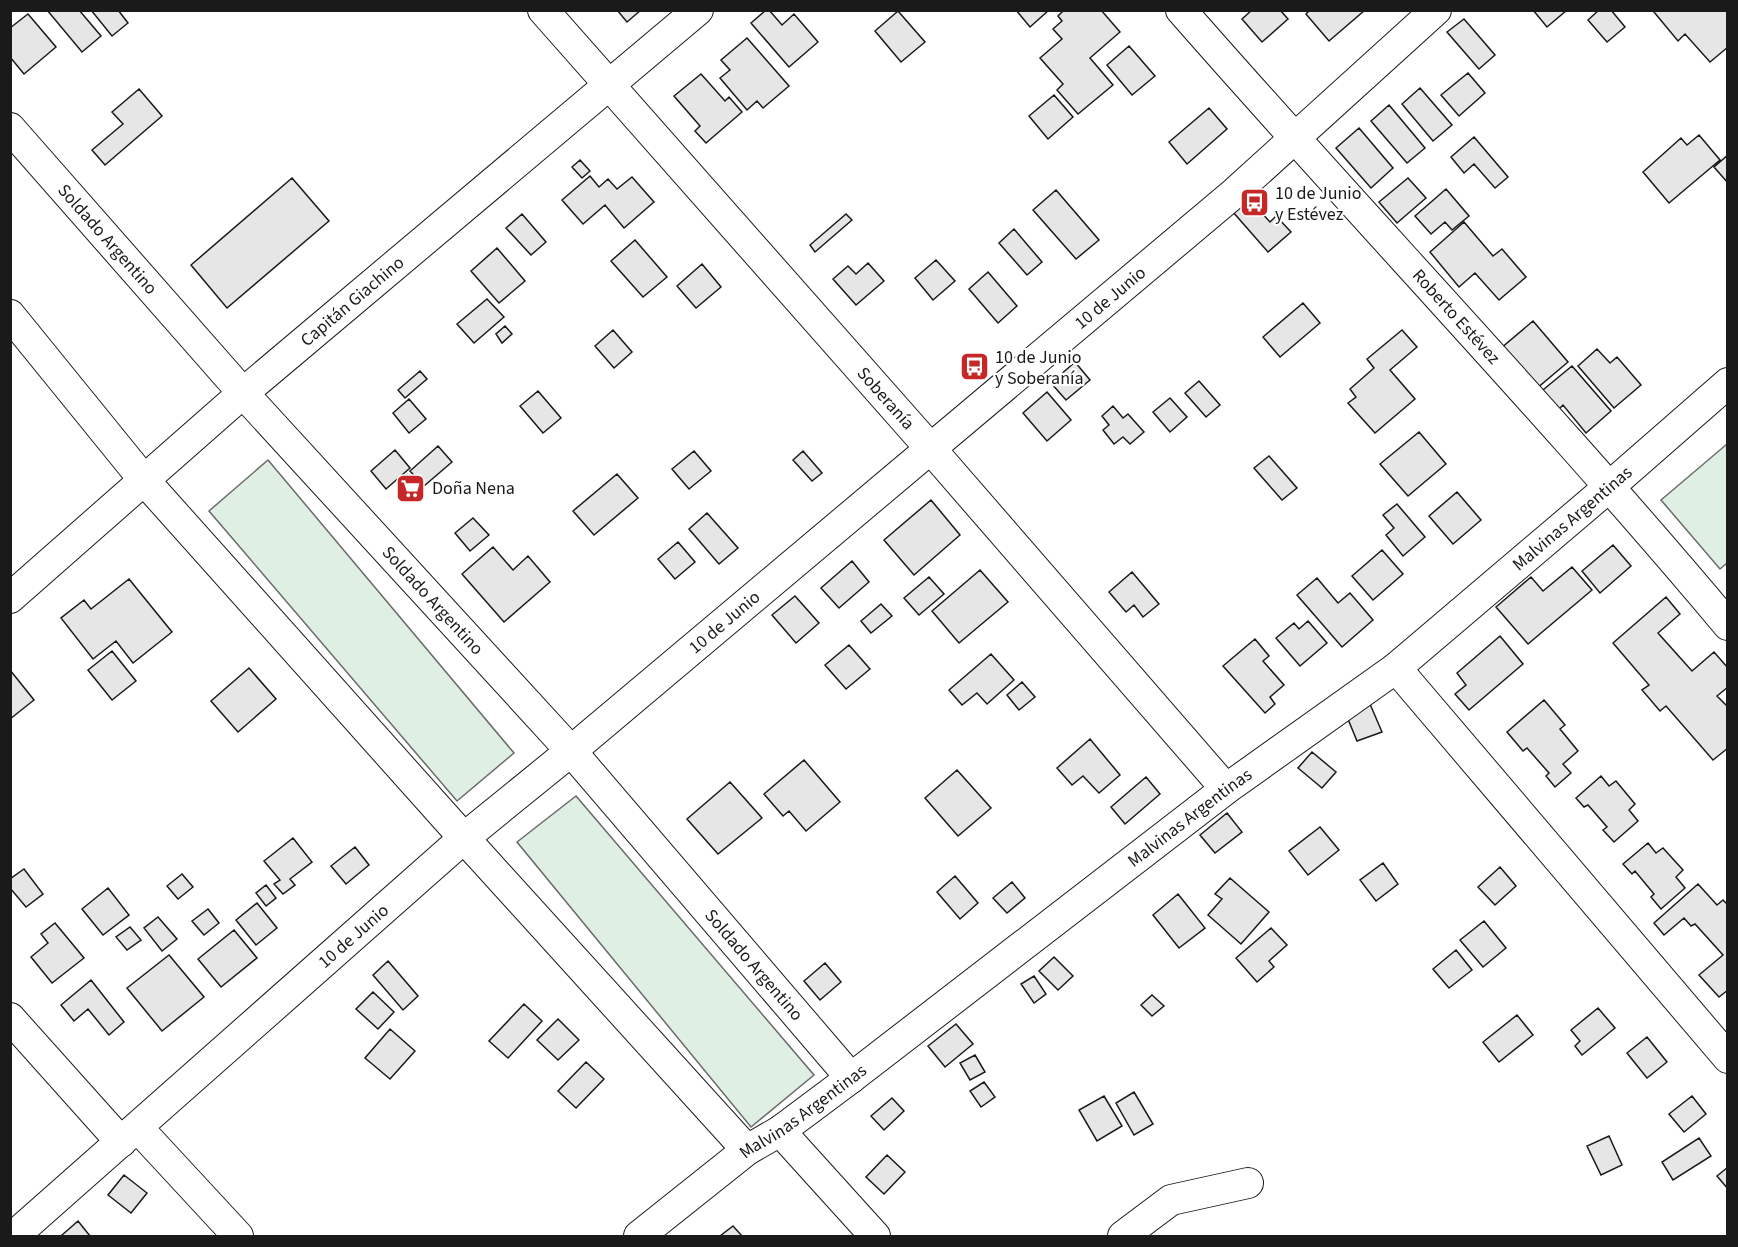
<svg xmlns="http://www.w3.org/2000/svg" width="1738" height="1247" font-family="'Source Sans 3',sans-serif">
	<style>
		.green { fill: #e0efe3; stroke: #6a6a6a; stroke-width: 1.5 }
		.building { fill: #e6e6e6; stroke: #1a1a1a; stroke-width: 1.5 }
		.lines { fill: none; stroke-linecap: round; stroke-linejoin: round }
		.minor-casing { stroke: #1a1a1a; stroke-width: 32 }
		.minor { stroke: #fff; stroke-width: 30 }
		.labels { text-anchor: middle; stroke-width: 4.5; stroke-linejoin: round; paint-order: stroke }
		.poi-label { font-size: 18px; fill: #1a1a1a; stroke: #fff; text-anchor: start }
		.street-label { font-size: 18px; fill: #1a1a1a; stroke: #fff }
	</style>
	<rect width="100%" height="100%" fill="#fff"/>
	<!-- green -->
	<path class="green" d="M 1727,444 L 1727,563 L 1720,569 L 1661,500 Z
		M 268,460 L 514,753 L 457,801 L 209,511 Z
		M 576,796 L 814,1075 L 751,1127 L 517,842 Z"/>
	<!-- building -->
	<path class="building" d="M 47,10 L 79,10 L 101,36 L 82,52 Z
		M 91,10 L 118,10 L 128,23 L 112,36 Z
		M 617,10 L 641,10 L 627,22 Z
		M 766,10 L 769,10 L 782,25 L 794,14 L 818,42 L 789,67 L 751,23 Z
		M 1016,10 L 1049,10 L 1030,27 Z
		M 1064,10 L 1101,10 L 1120,32 L 1090,58 L 1113,85 L 1078,114 L 1057,90 L 1063,84 L 1040,58 L 1062,39 L 1053,29 L 1062,21 L 1058,16 Z
		M 1252,10 L 1280,10 L 1288,19 L 1262,42 L 1242,19 Z
		M 1310,10 L 1365,10 L 1329,41 L 1306,14 Z
		M 1533,10 L 1567,10 L 1547,27 Z
		M 1599,10 L 1611,10 L 1625,27 L 1607,42 L 1588,20 Z
		M 1656,10 L 1728,10 L 1728,47 L 1710,62 L 1685,34 L 1678,41 L 1654,12 Z
		M 898,11 L 925,42 L 901,62 L 875,31 Z
		M 28,14 L 56,47 L 24,74 L 10,57 L 10,28 Z
		M 1464,19 L 1495,55 L 1479,69 L 1447,32 Z
		M 747,38 L 789,86 L 763,108 L 757,101 L 747,110 L 720,78 L 730,70 L 721,60 Z
		M 1129,46 L 1155,76 L 1132,95 L 1107,65 Z
		M 1468,73 L 1485,93 L 1459,116 L 1441,95 Z
		M 701,74 L 725,101 L 729,97 L 742,112 L 706,143 L 695,131 L 700,126 L 674,96 Z
		M 1420,88 L 1452,125 L 1433,141 L 1402,104 Z
		M 139,89 L 162,116 L 105,165 L 92,150 L 123,124 L 112,112 Z
		M 1054,95 L 1073,117 L 1048,139 L 1029,116 Z
		M 1389,105 L 1425,148 L 1407,163 L 1371,121 Z
		M 1209,108 L 1227,129 L 1187,164 L 1169,142 Z
		M 1359,128 L 1393,168 L 1371,188 L 1336,148 Z
		M 1699,135 L 1720,160 L 1669,203 L 1643,172 L 1681,138 L 1687,145 Z
		M 1474,137 L 1508,177 L 1495,188 L 1474,164 L 1464,173 L 1451,157 Z
		M 1728,155 L 1728,183 L 1714,167 Z
		M 580,160 L 590,171 L 582,178 L 572,167 Z
		M 590,176 L 599,187 L 608,179 L 617,189 L 632,177 L 654,202 L 624,228 L 605,205 L 583,224 L 562,200 Z
		M 292,178 L 329,221 L 227,308 L 191,265 Z
		M 1408,178 L 1426,198 L 1397,223 L 1379,202 Z
		M 1446,189 L 1469,216 L 1452,230 L 1445,222 L 1431,234 L 1415,216 Z
		M 1056,190 L 1099,240 L 1076,259 L 1033,210 Z
		M 1249,199 L 1270,222 L 1276,216 L 1291,232 L 1268,252 L 1233,212 Z
		M 522,214 L 546,242 L 531,255 L 506,228 Z
		M 846,214 L 852,220 L 815,252 L 810,245 Z
		M 1464,222 L 1493,256 L 1502,249 L 1526,277 L 1499,300 L 1475,273 L 1459,287 L 1430,252 Z
		M 1014,229 L 1042,262 L 1027,275 L 999,243 Z
		M 635,240 L 667,277 L 643,297 L 611,261 Z
		M 497,248 L 525,281 L 499,303 L 471,271 Z
		M 936,260 L 955,281 L 933,300 L 915,278 Z
		M 868,263 L 884,281 L 856,305 L 833,279 L 848,266 L 856,274 Z
		M 702,264 L 721,287 L 696,308 L 677,286 Z
		M 988,272 L 1017,306 L 998,323 L 969,289 Z
		M 487,299 L 504,317 L 474,343 L 457,324 Z
		M 1303,303 L 1320,323 L 1280,357 L 1263,337 Z
		M 1533,321 L 1568,362 L 1536,389 L 1494,354 Z
		M 505,326 L 512,334 L 502,343 L 496,334 Z
		M 613,330 L 632,352 L 614,368 L 595,346 Z
		M 1402,330 L 1417,347 L 1390,370 L 1415,399 L 1375,433 L 1348,403 L 1356,397 L 1350,389 L 1374,368 L 1367,359 Z
		M 1597,349 L 1610,363 L 1617,357 L 1641,385 L 1614,408 L 1578,366 Z
		M 1075,362 L 1090,380 L 1066,400 L 1051,383 Z
		M 1572,366 L 1611,411 L 1586,433 L 1563,405 L 1555,413 L 1538,394 Z
		M 420,371 L 427,379 L 405,398 L 398,390 Z
		M 1199,381 L 1220,405 L 1206,417 L 1185,393 Z
		M 538,391 L 561,418 L 543,433 L 520,406 Z
		M 1047,392 L 1071,420 L 1047,441 L 1023,413 Z
		M 1170,398 L 1187,417 L 1170,432 L 1153,412 Z
		M 409,399 L 426,419 L 409,433 L 393,413 Z
		M 1113,406 L 1123,418 L 1128,414 L 1144,432 L 1130,444 L 1123,437 L 1114,444 L 1103,430 L 1109,425 L 1102,416 Z
		M 1419,432 L 1446,464 L 1408,496 L 1380,464 Z
		M 438,446 L 452,462 L 424,486 L 410,471 Z
		M 395,450 L 410,468 L 386,489 L 371,471 Z
		M 694,451 L 711,471 L 689,489 L 672,469 Z
		M 803,451 L 822,473 L 812,481 L 793,460 Z
		M 1269,456 L 1297,488 L 1282,500 L 1254,468 Z
		M 617,474 L 638,498 L 594,535 L 573,511 Z
		M 1457,492 L 1481,520 L 1453,544 L 1429,516 Z
		M 931,500 L 960,535 L 914,575 L 884,540 Z
		M 1397,504 L 1425,537 L 1403,556 L 1386,535 L 1394,528 L 1383,515 Z
		M 707,513 L 738,548 L 719,564 L 689,529 Z
		M 473,518 L 489,535 L 470,551 L 455,533 Z
		M 678,542 L 695,562 L 675,579 L 658,559 Z
		M 1613,545 L 1631,566 L 1600,593 L 1582,571 Z
		M 493,547 L 513,570 L 528,556 L 550,582 L 504,622 L 462,574 Z
		M 1382,550 L 1403,574 L 1373,600 L 1352,576 Z
		M 852,561 L 869,582 L 839,608 L 821,588 Z
		M 1572,567 L 1592,590 L 1528,644 L 1496,607 L 1531,577 L 1543,591 Z
		M 980,570 L 1008,602 L 959,643 L 932,611 Z
		M 1132,572 L 1159,604 L 1143,617 L 1134,605 L 1126,612 L 1109,592 Z
		M 929,577 L 944,594 L 919,615 L 904,598 Z
		M 1317,578 L 1338,603 L 1350,593 L 1373,620 L 1342,647 L 1297,595 Z
		M 129,579 L 172,632 L 133,663 L 116,641 L 93,659 L 61,618 L 84,600 L 91,609 Z
		M 795,596 L 819,623 L 796,643 L 772,615 Z
		M 1666,597 L 1680,614 L 1658,633 L 1692,671 L 1714,652 L 1728,668 L 1728,687 L 1717,696 L 1728,707 L 1728,748 L 1713,760 L 1666,706 L 1660,711 L 1642,690 L 1649,685 L 1613,643 Z
		M 881,604 L 892,616 L 871,633 L 861,621 Z
		M 1308,621 L 1327,643 L 1300,666 L 1276,638 L 1294,623 L 1299,629 Z
		M 1500,636 L 1523,664 L 1469,710 L 1455,694 L 1466,685 L 1457,673 Z
		M 1255,639 L 1269,656 L 1263,661 L 1284,685 L 1270,697 L 1275,704 L 1265,713 L 1223,666 Z
		M 849,645 L 870,669 L 846,689 L 825,665 Z
		M 112,651 L 136,681 L 112,700 L 88,670 Z
		M 991,654 L 1014,680 L 987,704 L 977,693 L 962,705 L 949,690 Z
		M 249,668 L 276,699 L 238,732 L 211,701 Z
		M 10,670 L 34,700 L 10,719 Z
		M 1022,682 L 1035,697 L 1019,710 L 1007,695 Z
		M 1367,697 L 1382,732 L 1357,741 L 1343,707 Z
		M 1544,700 L 1565,725 L 1560,729 L 1578,751 L 1563,764 L 1571,773 L 1555,787 L 1546,776 L 1549,773 L 1527,748 L 1523,751 L 1507,732 Z
		M 1090,739 L 1120,775 L 1099,793 L 1083,776 L 1072,785 L 1057,768 Z
		M 1312,752 L 1336,772 L 1322,788 L 1298,768 Z
		M 804,760 L 840,802 L 806,831 L 789,811 L 783,816 L 764,794 Z
		M 957,770 L 991,808 L 958,836 L 925,798 Z
		M 1601,776 L 1609,786 L 1616,781 L 1635,804 L 1629,810 L 1638,821 L 1614,842 L 1603,830 L 1607,827 L 1588,805 L 1584,807 L 1576,798 Z
		M 1146,777 L 1160,794 L 1125,824 L 1111,807 Z
		M 730,782 L 762,818 L 718,854 L 687,819 Z
		M 1227,813 L 1242,832 L 1215,853 L 1200,835 Z
		M 1320,827 L 1339,850 L 1308,875 L 1289,851 Z
		M 293,838 L 312,862 L 290,879 L 295,885 L 283,894 L 274,884 L 280,880 L 264,861 Z
		M 1648,843 L 1656,853 L 1663,848 L 1683,870 L 1676,877 L 1685,888 L 1661,909 L 1651,897 L 1654,894 L 1635,871 L 1632,874 L 1623,864 Z
		M 355,847 L 369,865 L 346,884 L 331,866 Z
		M 1383,863 L 1398,884 L 1376,901 L 1360,880 Z
		M 1500,867 L 1516,886 L 1495,905 L 1478,887 Z
		M 24,869 L 43,894 L 26,907 L 10,888 L 10,879 Z
		M 182,874 L 193,887 L 178,899 L 167,886 Z
		M 955,876 L 978,903 L 960,919 L 937,892 Z
		M 1230,878 L 1269,912 L 1241,944 L 1208,915 L 1222,899 L 1215,894 Z
		M 1012,882 L 1025,898 L 1007,913 L 993,898 Z
		M 1698,884 L 1717,905 L 1723,900 L 1728,905 L 1728,990 L 1719,997 L 1699,975 L 1723,955 L 1695,924 L 1691,926 L 1684,918 L 1664,935 L 1654,923 Z
		M 266,885 L 276,898 L 266,906 L 256,893 Z
		M 108,888 L 129,915 L 103,935 L 82,909 Z
		M 1178,894 L 1205,928 L 1179,948 L 1153,915 Z
		M 257,903 L 277,928 L 256,945 L 236,920 Z
		M 208,909 L 219,923 L 204,935 L 192,921 Z
		M 158,917 L 177,939 L 162,951 L 144,928 Z
		M 1484,921 L 1506,948 L 1483,967 L 1460,940 Z
		M 55,923 L 84,958 L 52,983 L 31,957 L 48,943 L 41,934 Z
		M 130,927 L 141,940 L 127,950 L 116,937 Z
		M 1271,928 L 1287,945 L 1269,961 L 1274,967 L 1257,982 L 1236,958 Z
		M 234,930 L 257,958 L 221,987 L 198,959 Z
		M 1456,950 L 1472,970 L 1449,988 L 1433,969 Z
		M 169,955 L 204,997 L 162,1031 L 127,988 Z
		M 1054,957 L 1073,976 L 1058,990 L 1039,971 Z
		M 388,961 L 418,996 L 403,1010 L 373,975 Z
		M 825,963 L 841,982 L 820,1000 L 804,981 Z
		M 1034,976 L 1046,994 L 1034,1003 L 1021,984 Z
		M 91,980 L 124,1022 L 109,1035 L 88,1009 L 74,1021 L 61,1005 Z
		M 373,992 L 394,1012 L 378,1029 L 356,1009 Z
		M 1152,995 L 1164,1006 L 1152,1016 L 1141,1005 Z
		M 524,1004 L 542,1021 L 508,1058 L 489,1041 Z
		M 1598,1008 L 1615,1028 L 1582,1055 L 1575,1046 L 1580,1041 L 1571,1030 Z
		M 1517,1015 L 1533,1035 L 1499,1062 L 1483,1042 Z
		M 558,1019 L 579,1040 L 558,1060 L 537,1040 Z
		M 956,1024 L 973,1044 L 945,1067 L 928,1046 Z
		M 390,1029 L 415,1051 L 390,1079 L 365,1058 Z
		M 1647,1037 L 1667,1062 L 1647,1078 L 1627,1053 Z
		M 975,1055 L 985,1072 L 970,1080 L 960,1063 Z
		M 586,1062 L 604,1079 L 576,1108 L 558,1091 Z
		M 984,1082 L 995,1097 L 981,1107 L 970,1091 Z
		M 1134,1092 L 1153,1124 L 1134,1135 L 1116,1103 Z
		M 1104,1096 L 1122,1126 L 1097,1141 L 1079,1110 Z
		M 1692,1096 L 1706,1114 L 1684,1132 L 1669,1114 Z
		M 892,1098 L 904,1111 L 884,1130 L 871,1116 Z
		M 1609,1136 L 1622,1165 L 1601,1175 L 1587,1146 Z
		M 1699,1138 L 1711,1156 L 1673,1180 L 1662,1162 Z
		M 887,1155 L 905,1172 L 884,1194 L 866,1177 Z
		M 1728,1167 L 1728,1189 L 1717,1176 Z
		M 124,1175 L 147,1193 L 131,1213 L 108,1195 Z
		M 78,1221 L 90,1236 L 63,1236 L 62,1235 Z
		M 733,1226 L 742,1236 L 720,1236 Z"/>
	<g class="lines">
		<defs>
			<g id="minor">
				<path id="s1" d="M 543,10 L 930,448 L 1226,789"/>
				<path id="s2" d="M 1181,10 C 1362,217 1552,415 1728,625"/>
				<path id="s3" d="M 10,128 L 243,393 L 571,751 L 851,1078"/>
				<path d="M 10,315 L 144,480 L 464,838 L 747,1150"/>
				<path id="s4" d="M 10,598 L 243,393 L 698,10"/>
				<path d="M 1396,668 L 1728,1058"/>
				<path d="M 10,1018 L 121,1142"/>
				<path d="M 138,1128 L 238,1236"/>
				<path d="M 780,1131 L 875,1236"/>
				<path id="s5" d="M 14,1236 L 464,838 L 571,751 L 1232,195 L 1436,10"/>
				<path id="s6" d="M 639,1236 L 747,1150 L 780,1131 L 851,1078 L 1226,789 L 1396,668 L 1609,487 L 1728,383"/>
				<path d="M 1123,1236 L 1171,1200 L 1248,1183"/>
			</g>
		</defs>
		<!-- minor casing -->
		<use href="#minor" class="minor-casing"/>
		<!-- minor -->
		<use href="#minor" class="minor"/>
	</g>
	<!-- icons -->
	<defs>
		<symbol id="bus-square" viewBox="-11 -11 22 22"><rect x="-9" y="-9" width="18" height="18" rx="4" fill="#c62828" stroke="#fff"/><path d="M-5-6H5V4H4V6H2V4H-2V6H-4V4H-5ZM-3.5-4V0h7V-4ZM-3.5 1.2v1.5H-2V1.2ZM2 1.2v1.5H3.5V1.2Z" fill="#fff"/></symbol>
		<symbol id="supermarket-square" viewBox="-11 -11 22 22"><rect x="-9" y="-9" width="18" height="18" rx="4" fill="#c62828" stroke="#fff"/><path d="M-6-5.5h2.5l.6 2H6L4.5 2H-2.5L-4.4-4H-6ZM-1.5 3.2a1.3 1.3 0 1 0 .1 0ZM3 3.2a1.3 1.3 0 1 0 .1 0Z" fill="#fff"/></symbol>
	</defs>
	<g fill-rule="evenodd">
		<use href="#bus-square" x="1238" y="186" width="33" height="33"/>
		<use href="#bus-square" x="958" y="350" width="33" height="33"/>
		<use href="#supermarket-square" x="394" y="472" width="33" height="33"/>
	</g>
	<g class="labels">
		<!-- poi labels -->
		<g class="poi-label">
			<text x="1275" y="199">10 de Junio<tspan x="1275" dy="21">y Estévez</tspan></text>
			<text x="995" y="363">10 de Junio<tspan x="995" dy="21">y Soberanía</tspan></text>
			<text x="432" y="494">Doña Nena</text>
		</g>
		<!-- street labels -->
		<g class="street-label">
			<text dy="6" stroke="none"><textPath href="#s3" startOffset="148">Soldado Argentino</textPath></text>
			<text dy="6" stroke="none"><textPath href="#s5" startOffset="1443">10 de Junio</textPath></text>
			<text dy="6" stroke="none"><textPath href="#s4" startOffset="453">Capitán Giachino</textPath></text>
			<text dy="6" stroke="none"><textPath href="#s2" startOffset="412">Roberto Estévez</textPath></text>
			<text dy="6" stroke="none"><textPath href="#s1" startOffset="518">Soberanía</textPath></text>
			<text dy="6" stroke="none"><textPath href="#s6" startOffset="1178">Malvinas Argentinas</textPath></text>
			<text dy="6" stroke="none"><textPath href="#s3" startOffset="634">Soldado Argentino</textPath></text>
			<text dy="6" stroke="none"><textPath href="#s5" startOffset="939">10 de Junio</textPath></text>
			<text dy="6" stroke="none"><textPath href="#s6" startOffset="692">Malvinas Argentinas</textPath></text>
			<text dy="6" stroke="none"><textPath href="#s5" startOffset="453">10 de Junio</textPath></text>
			<text dy="6" stroke="none"><textPath href="#s3" startOffset="1120">Soldado Argentino</textPath></text>
			<text dy="6" stroke="none"><textPath href="#s6" startOffset="206">Malvinas Argentinas</textPath></text>
		</g>
	</g>
	<!-- border -->
	<rect width="1738" height="1247" fill="none" stroke="#1a1a1a" stroke-width="24"/>
</svg>
